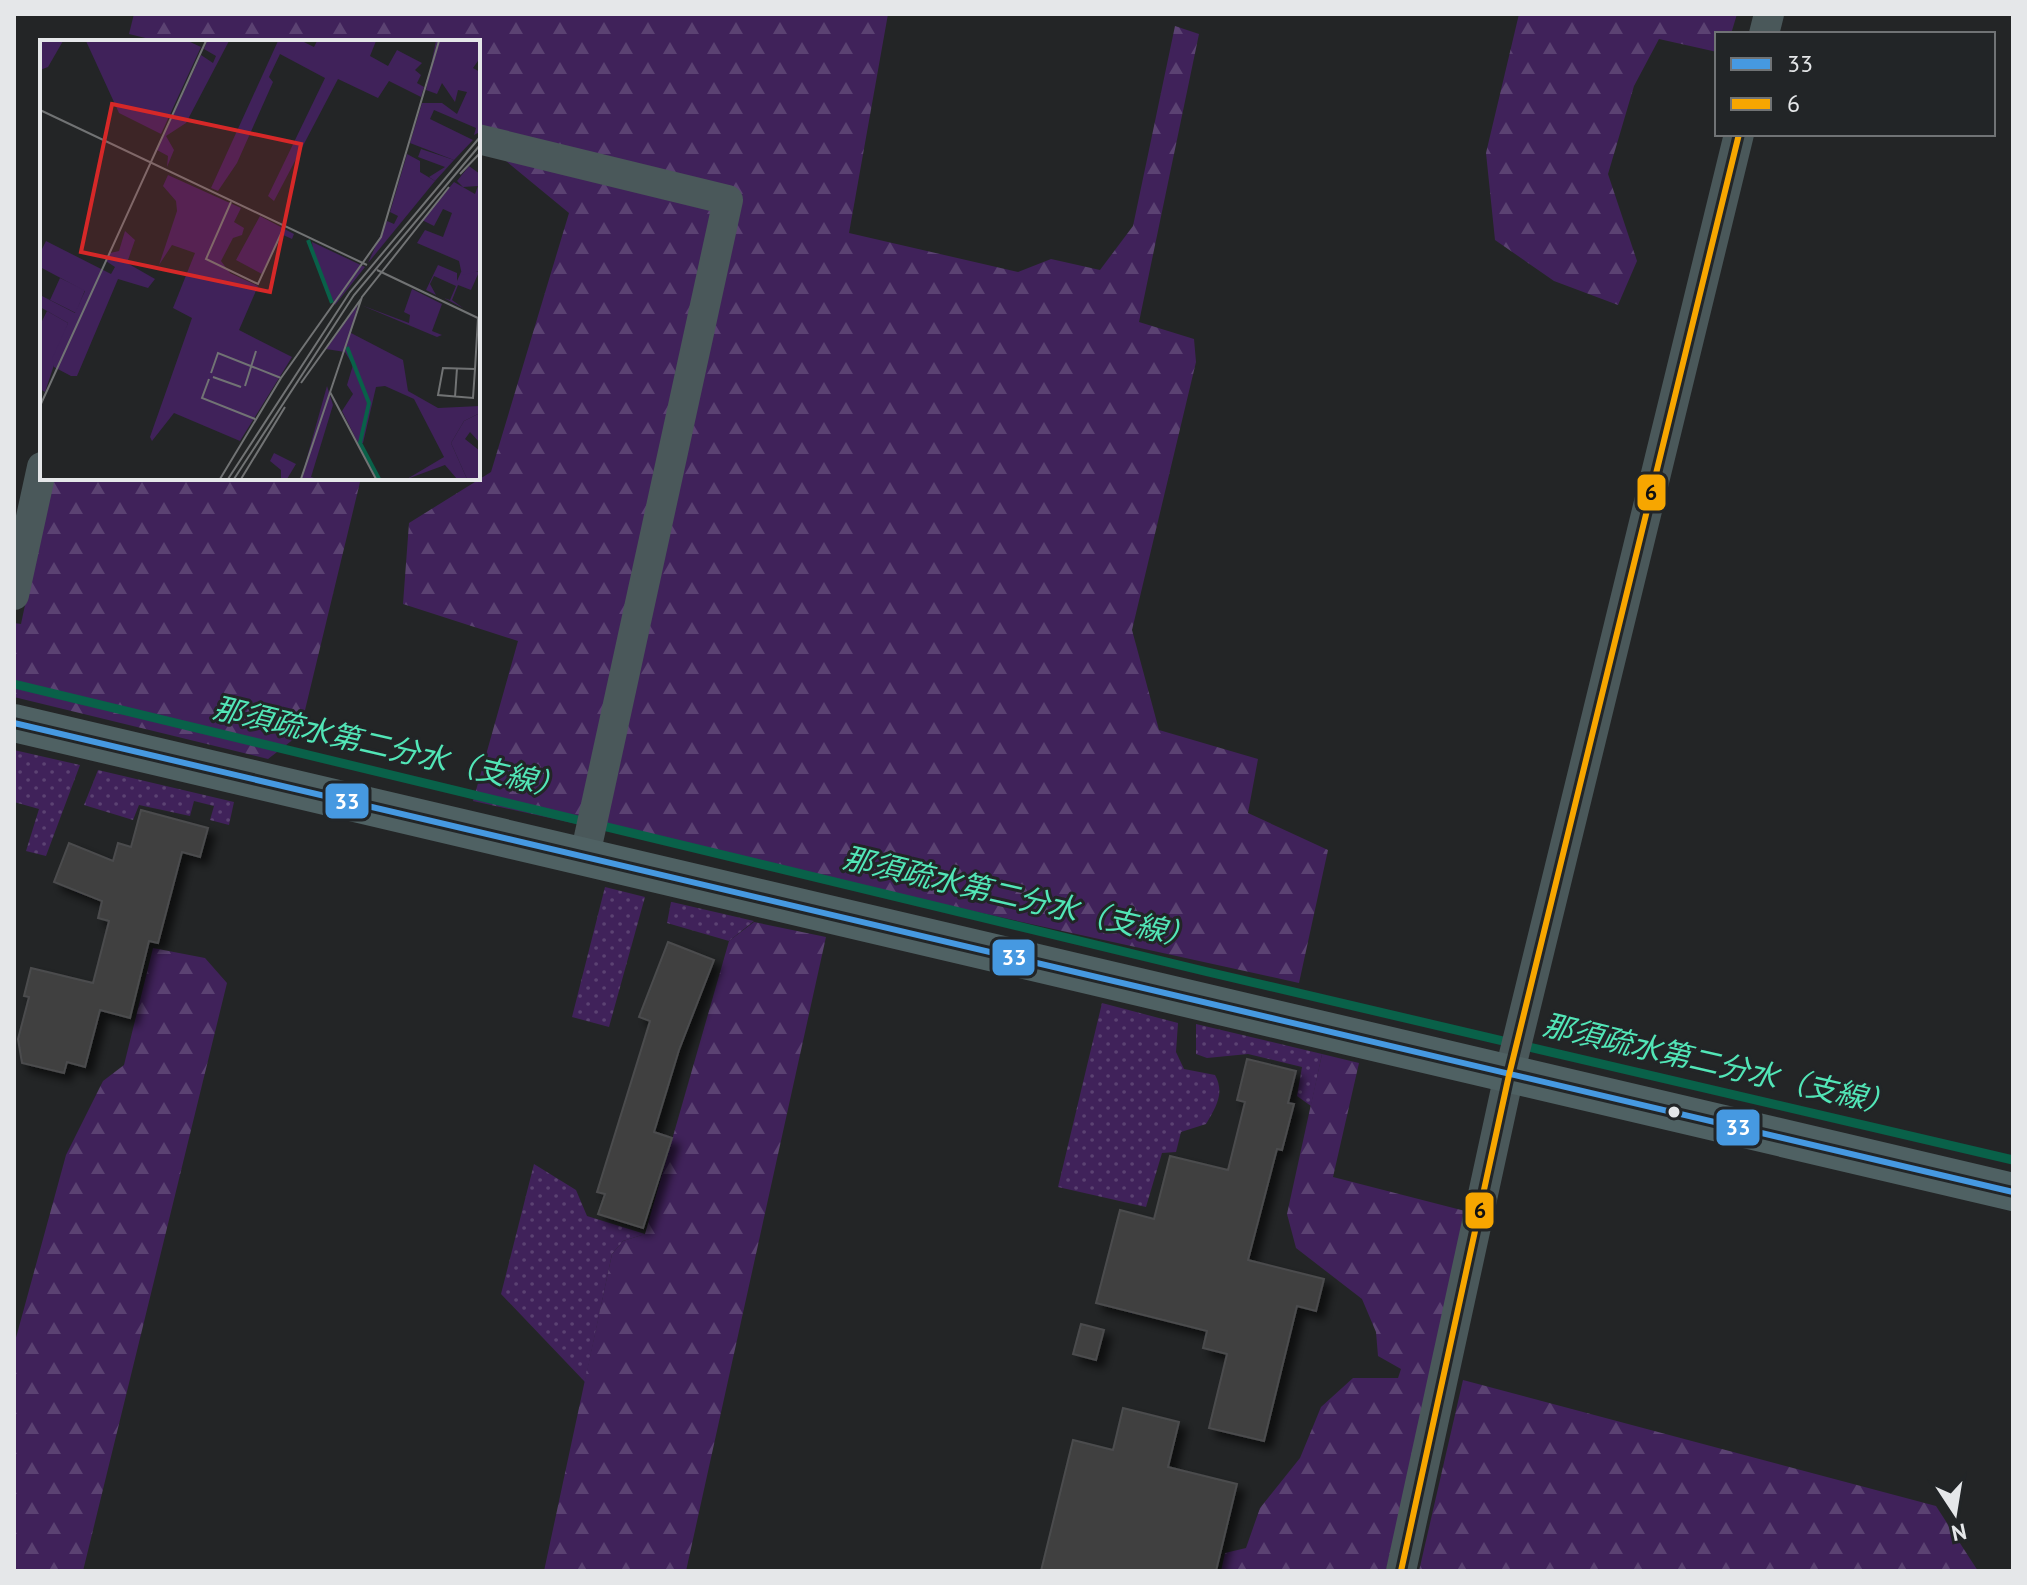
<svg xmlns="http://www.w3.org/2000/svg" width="2027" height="1585" font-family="'PT Sans','Noto Sans JP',sans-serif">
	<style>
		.grass { fill: url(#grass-dots) }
		.forest { fill: url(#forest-firs) }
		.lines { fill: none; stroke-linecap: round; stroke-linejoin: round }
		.stream { stroke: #096149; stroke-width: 9 }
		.building { fill: #3f4041; stroke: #4b4c4d; stroke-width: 2; filter: url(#shadow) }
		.minor { stroke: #4a585a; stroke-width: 30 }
		.major { stroke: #4f6163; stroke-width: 38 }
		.bus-1-casing { stroke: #222527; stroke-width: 12 }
		.bus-2-casing { stroke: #222527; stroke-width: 12 }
		.bus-1 { stroke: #4699e1; stroke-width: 6 }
		.bus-2 { stroke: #f7a600; stroke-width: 6 }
		.bus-dot { fill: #e5e7e9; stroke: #222527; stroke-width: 3 }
		.labels { text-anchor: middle; stroke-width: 6; stroke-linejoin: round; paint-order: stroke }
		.water-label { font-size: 30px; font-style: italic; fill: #52e6b7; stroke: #222527 }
		.inset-river { fill: none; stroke: #096149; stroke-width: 4 }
		.inset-road { fill: none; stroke: #717374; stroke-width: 2 }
		.view { fill: #d62828; fill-opacity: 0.15; stroke: #d62828; stroke-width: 4 }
		.inset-edge { fill: none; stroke: #e5e7e9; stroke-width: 4 }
		.line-badge { stroke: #222527; stroke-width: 3 }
		.badge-label { font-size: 22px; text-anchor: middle; font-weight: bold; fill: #fff }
		.pale-badge-label { font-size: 22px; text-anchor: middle; font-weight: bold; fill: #111 }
	</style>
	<defs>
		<pattern id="grass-dots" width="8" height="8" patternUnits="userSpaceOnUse" patternTransform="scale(2)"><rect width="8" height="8" fill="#40225a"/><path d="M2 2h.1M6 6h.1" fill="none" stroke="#5b4272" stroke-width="1.8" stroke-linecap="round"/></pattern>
		<pattern id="forest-firs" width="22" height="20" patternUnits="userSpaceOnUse" patternTransform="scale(2)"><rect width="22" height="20" fill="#40225a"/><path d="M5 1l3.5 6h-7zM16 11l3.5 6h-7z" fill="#5b4272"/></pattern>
		<filter id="shadow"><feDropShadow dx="7" dy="7" stdDeviation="4" flood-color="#0009"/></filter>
	</defs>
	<rect width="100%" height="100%" fill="#232526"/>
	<!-- grass -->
	<path class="grass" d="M 14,750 L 80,765 L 46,856 L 26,851 L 39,809 L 14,802 Z
		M 98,770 L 234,802 L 229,825 L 210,820 L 214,806 L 194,801 L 190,816 L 139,805 L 133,820 L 84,805 Z
		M 605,887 L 645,897 L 609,1027 L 572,1017 Z
		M 671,902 L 672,902 L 754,921 L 729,941 L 667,923 Z
		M 1102,1003 L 1178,1023 L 1176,1052 L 1184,1069 L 1215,1075 C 1225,1093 1216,1107 1206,1124 L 1181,1132 L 1176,1152 L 1162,1153 L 1146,1207 L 1058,1187 Z
		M 1196,1024 L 1322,1054 L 1311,1106 L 1297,1096 L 1302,1067 L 1248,1054 L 1207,1058 L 1196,1054 Z
		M 534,1164 L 576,1190 L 587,1216 L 645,1234 L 623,1241 L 612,1254 L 585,1382 L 501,1294 Z"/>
	<!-- forest -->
	<path class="forest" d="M 134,14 L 888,14 L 849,233 L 1018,272 L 1051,259 L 1100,270 L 1133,226 L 1175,26 L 1199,34 L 1139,322 L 1194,339 L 1196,362 L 1132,630 L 1159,730 L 1258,759 L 1248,813 L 1328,850 L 1299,983 L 473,801 L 518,641 L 403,604 L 409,523 L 491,472 L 569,213 L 478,138 L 478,42 L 162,42 L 129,34 Z
		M 1519,14 L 1737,14 L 1731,34 L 1717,34 L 1717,52 L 1659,39 L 1634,86 L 1608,174 L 1637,261 L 1618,305 L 1554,281 L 1495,240 L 1486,153 Z
		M 52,478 L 361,478 L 299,735 L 268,759 L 14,697 L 14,623 L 21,624 Z
		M 754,922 L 826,937 L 686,1571 L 544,1571 L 612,1254 L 623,1241 L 645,1234 L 729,941 Z
		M 153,948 L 205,958 L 227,983 L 83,1571 L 14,1571 L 14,1345 L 66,1155 L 103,1081 L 124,1065 Z
		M 1322,1054 L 1359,1063 L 1333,1177 L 1469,1212 L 1386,1571 L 1221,1571 L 1225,1553 L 1246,1548 L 1260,1508 L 1300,1458 L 1321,1407 L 1353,1378 L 1398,1378 L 1401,1369 L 1378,1356 L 1376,1332 L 1362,1299 L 1296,1248 L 1287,1214 Z
		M 1463,1380 L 1936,1506 L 1978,1571 L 1419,1571 Z"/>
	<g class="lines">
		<!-- stream -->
		<path class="stream" d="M 14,684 L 1208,972 L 2013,1160"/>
	</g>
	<!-- building -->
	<path class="building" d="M 141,810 L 208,828 L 200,857 L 182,852 L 158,943 L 149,941 L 130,1018 L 100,1010 L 85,1067 L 67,1062 L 64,1073 L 22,1063 L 18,1039 L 29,997 L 24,996 L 31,968 L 93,983 L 109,921 L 98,918 L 102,901 L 54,882 L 69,843 L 113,861 L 118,843 L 131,847 Z
		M 668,942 L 714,960 L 679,1050 L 654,1132 L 672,1138 L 643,1228 L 598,1214 L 605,1194 L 597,1192 L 650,1021 L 639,1017 Z
		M 1247,1059 L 1296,1071 L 1288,1103 L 1294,1104 L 1282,1150 L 1277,1149 L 1248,1260 L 1324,1279 L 1316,1311 L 1297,1306 L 1264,1441 L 1209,1428 L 1227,1354 L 1203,1348 L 1207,1331 L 1096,1303 L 1120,1210 L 1154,1219 L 1170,1156 L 1228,1170 L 1245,1102 L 1237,1100 Z
		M 1081,1324 L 1104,1330 L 1096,1360 L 1073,1354 Z
		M 1123,1408 L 1179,1422 L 1168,1467 L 1237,1484 L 1216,1571 L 1041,1571 L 1073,1440 L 1113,1450 Z"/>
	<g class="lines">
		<!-- minor -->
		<path class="minor" d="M 1764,34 L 1769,14
			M 478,139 L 728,200 L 584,860
			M 14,595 L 42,467
			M 1401,1571 L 1509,1075 L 1739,134"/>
		<!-- major -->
		<path class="major" d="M 14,723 L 2013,1192"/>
		<defs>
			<path id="bus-1" d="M 14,723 L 2013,1192"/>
			<path id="bus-2" d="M 1401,1571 L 1509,1075 L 1739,134"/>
		</defs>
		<!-- bus-1 casing -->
		<use href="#bus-1" class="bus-1-casing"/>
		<!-- bus-2 casing -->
		<use href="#bus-2" class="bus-2-casing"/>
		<!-- bus-1 -->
		<use href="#bus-1" class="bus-1"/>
		<!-- bus-2 -->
		<use href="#bus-2" class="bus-2"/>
	</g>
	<!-- markers -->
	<circle class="bus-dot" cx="1674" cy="1112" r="7"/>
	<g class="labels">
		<!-- water labels -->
		<g class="water-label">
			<text transform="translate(389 748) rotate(13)" y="10">那須疏水第二分水（支線）</text>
			<text transform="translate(1019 898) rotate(13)" y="10">那須疏水第二分水（支線）</text>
			<text transform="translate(1719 1065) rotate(13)" y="10">那須疏水第二分水（支線）</text>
		</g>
	</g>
	<!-- overview -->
	<g transform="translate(40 40)">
		<rect width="440" height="440" fill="#232526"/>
		<path d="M 381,109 L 414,120 L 395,141 L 389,137 L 405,127 L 378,117 ZM 398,225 L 417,233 L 417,241 L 421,232 L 439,232 L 431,250 L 418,245 L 412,260 L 423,268 L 404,258 L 410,260 L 416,246 L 394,236 L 390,244 L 396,255 L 386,250 ZM 20,238 L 45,250 L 36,273 L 10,260 ZM 372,249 L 402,264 L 392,291 L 402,295 L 397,297 L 321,265 L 369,283 L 370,275 L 364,272 ZM 7,271 L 28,283 L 5,352 L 0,349 L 0,285 ZM 440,373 L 440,403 L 430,392 L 425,399 L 440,411 L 440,439 L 427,439 L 411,403 L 424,381 Z" fill="#40225a"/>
		<path d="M 0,1 L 23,1 L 8,27 L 0,30 ZM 46,1 L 148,1 L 161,7 L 121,94 L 79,73 ZM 167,1 L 189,1 L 146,83 L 126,96 L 134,110 L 127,127 L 128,116 L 117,110 L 161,15 L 173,23 L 176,16 L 164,9 ZM 238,1 L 262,1 L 274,7 L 277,1 L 336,1 L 330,16 L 348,26 L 357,10 L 382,23 L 375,30 L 381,35 L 377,43 L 384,47 L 381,57 L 349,41 L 338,58 L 298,39 L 234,161 L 228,156 L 285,38 L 240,14 L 229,37 L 233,42 L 197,123 L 178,151 L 171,148 ZM 396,1 L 440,1 L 440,18 L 433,28 L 440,32 L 440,92 L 434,95 L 436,88 L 394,70 L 390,79 L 433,100 L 414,120 L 370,103 L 382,63 L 402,63 L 417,74 L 427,52 L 418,50 L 415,62 L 402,43 L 397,54 L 386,50 ZM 367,114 L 380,121 L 380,132 L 395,141 L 328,223 L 347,181 L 354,184 L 358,176 L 350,172 ZM 429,126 L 440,134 L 440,231 L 422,235 L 419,221 L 377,203 L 385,190 L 403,197 L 412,173 L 403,169 L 394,186 L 382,180 L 414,142 L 435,154 L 438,146 L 423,147 L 417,141 ZM 128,135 L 201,168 L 194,182 L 204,188 L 202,195 L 193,198 L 181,221 L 190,233 L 218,246 L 199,290 L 252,317 L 200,401 L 134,373 L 112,401 L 110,397 L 152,278 L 133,268 L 155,213 L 132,205 L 119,225 L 137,171 L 136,161 L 123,146 ZM 220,176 L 254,194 L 252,199 L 241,194 L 222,234 L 196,220 ZM 85,191 L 95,200 L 87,223 L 115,239 L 108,248 L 78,239 L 37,336 L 31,336 L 14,327 L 12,319 L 28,283 L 0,267 L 0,255 L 35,273 L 45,251 L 0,227 L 0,213 L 6,201 L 71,234 L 75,227 L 66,221 L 70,213 L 79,211 ZM 272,202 L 325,227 L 295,265 L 274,218 ZM 318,263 L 311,293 L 363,320 L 368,351 L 398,368 L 440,366 L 440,373 L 424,381 L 411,403 L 427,439 L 417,439 L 405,425 L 367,439 L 404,417 L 374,359 L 345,346 L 336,347 L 323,403 L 318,403 L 302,371 L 313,354 L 307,345 L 313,325 L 305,312 L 286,309 ZM 287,346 L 293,365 L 271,437 L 277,439 L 261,439 ZM 234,413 L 256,424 L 247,439 L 241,439 L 241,430 L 230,421 Z" fill="#40225a"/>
		<path class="inset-river" d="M 268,200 L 292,263M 307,307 L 329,363 L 320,403 L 339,439"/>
		<path class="inset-road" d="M 0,70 L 327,225M 420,134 L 440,113M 191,162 L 166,219 L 218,244 L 245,185M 337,230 L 440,279M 435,329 L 403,328 L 398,355 L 433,358 L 435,329 L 438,278M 171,333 L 178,313 L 241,338M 173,337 L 201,347M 169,339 L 162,358 L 215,379M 261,343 L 321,259M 205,346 L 216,311M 290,352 L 336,439M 415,357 L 417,328M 0,366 L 166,1M 180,439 L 241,338 L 341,197 L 399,1M 188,439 L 310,252 L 440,97M 194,439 L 314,255 L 440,105M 201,439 L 245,367M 261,439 L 322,257 L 409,147"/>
		<path class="view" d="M 72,64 L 261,104 L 230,252 L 41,212 Z"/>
		<rect width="440" height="440" class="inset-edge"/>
	</g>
	<g class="line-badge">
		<rect x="1636" y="473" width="31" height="39" rx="8" fill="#f7a600"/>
		<rect x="324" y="782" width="46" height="38" rx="8" fill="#4699e1"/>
		<rect x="991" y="938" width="45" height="39" rx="8" fill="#4699e1"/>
		<rect x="1715" y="1108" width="46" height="39" rx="8" fill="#4699e1"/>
		<rect x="1464" y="1191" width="31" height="39" rx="8" fill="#f7a600"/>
	</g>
	<g class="badge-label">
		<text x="347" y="809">33</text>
		<text x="1014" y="965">33</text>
		<text x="1738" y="1135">33</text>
	</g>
	<g class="pale-badge-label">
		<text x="1651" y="500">6</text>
		<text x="1480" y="1218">6</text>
	</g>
	<!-- border -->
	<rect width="2027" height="1585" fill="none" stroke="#e5e7e9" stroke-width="32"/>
	<!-- legend -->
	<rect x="1715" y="32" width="280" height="104" fill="#222527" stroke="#707375" stroke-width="2"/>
	<rect x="1731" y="58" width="40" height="12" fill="#4699e1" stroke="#707375" stroke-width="2"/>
	<text x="1787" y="72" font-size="24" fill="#e5e7e9">33</text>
	<rect x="1731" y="98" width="40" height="12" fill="#f7a600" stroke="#707375" stroke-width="2"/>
	<text x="1787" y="112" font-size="24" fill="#e5e7e9">6</text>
	<!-- north arrow -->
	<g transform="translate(1955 1513) rotate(168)" stroke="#222527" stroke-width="6" paint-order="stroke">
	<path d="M0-6L14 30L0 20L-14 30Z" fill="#e5e7e9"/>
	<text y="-12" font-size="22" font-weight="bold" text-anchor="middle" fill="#e5e7e9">N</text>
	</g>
</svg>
